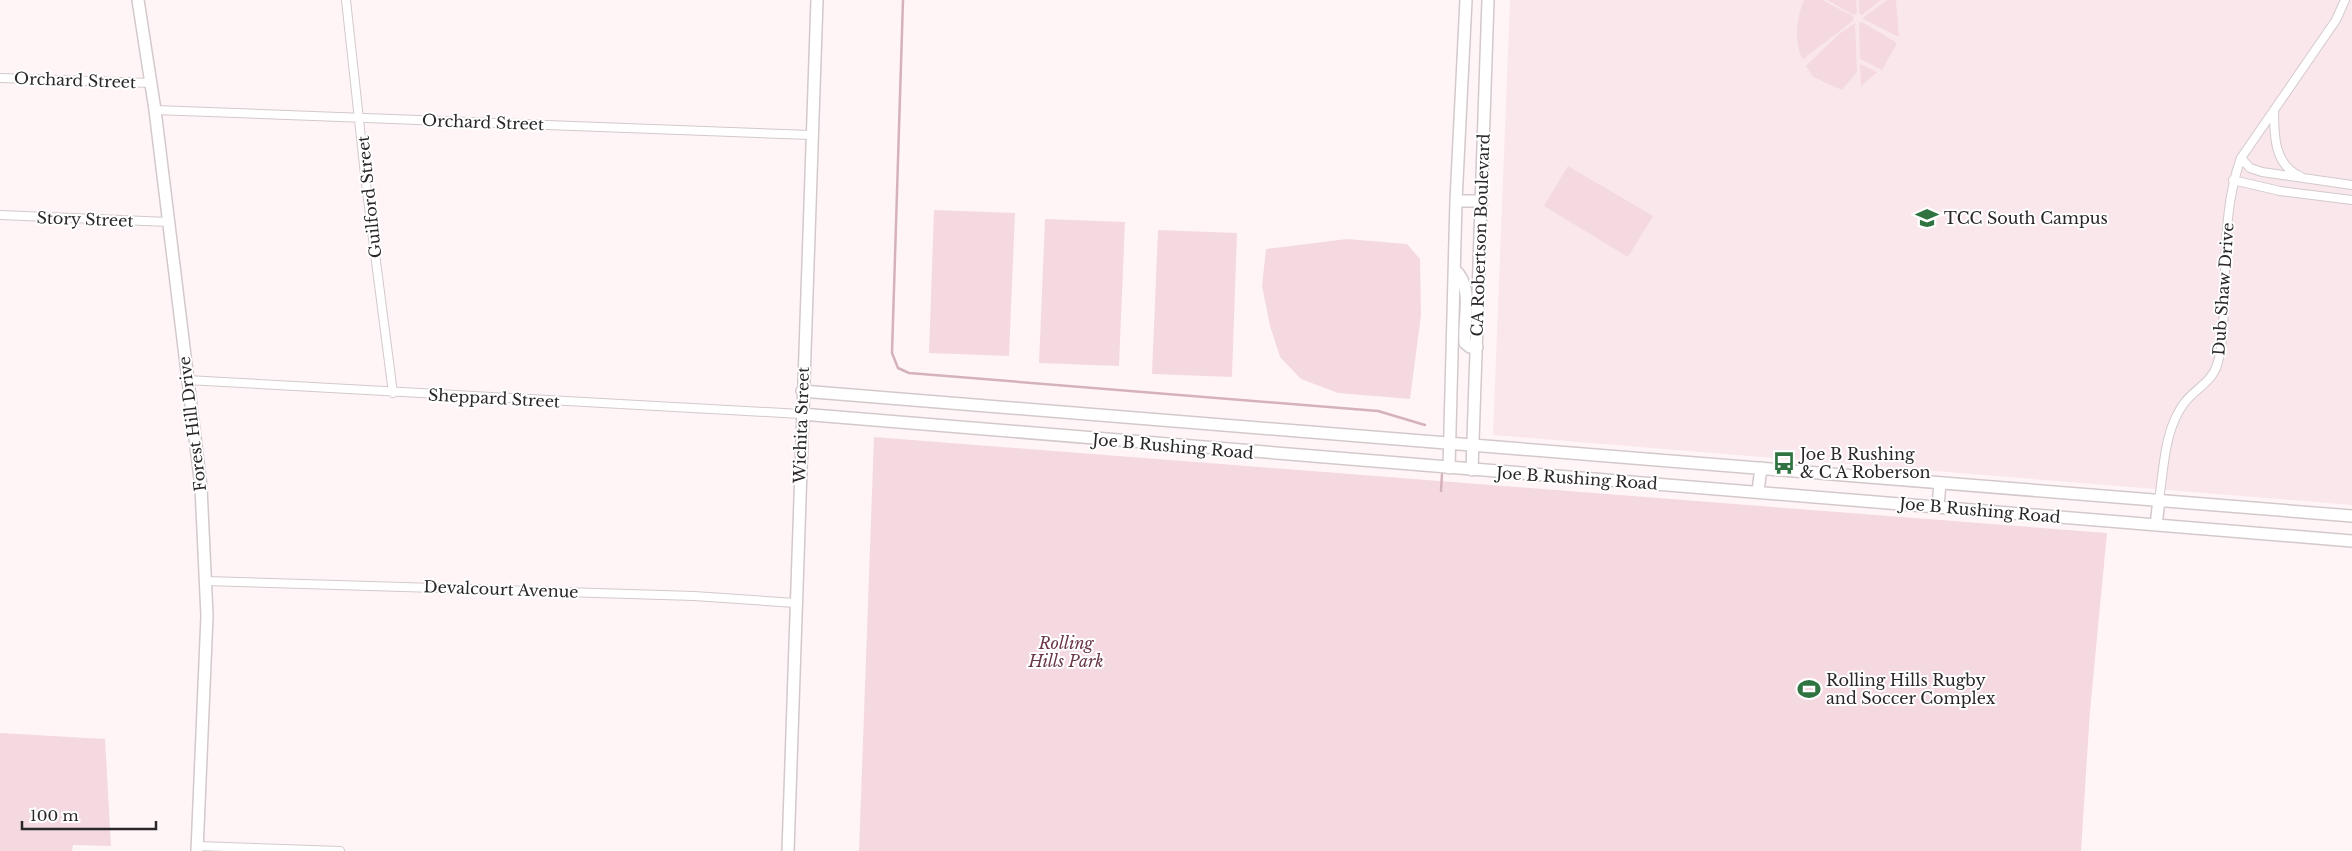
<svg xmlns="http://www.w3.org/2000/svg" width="2352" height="851" font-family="'Libre Baskerville',serif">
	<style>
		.built { fill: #f9e7ec }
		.green { fill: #f5d9e1 }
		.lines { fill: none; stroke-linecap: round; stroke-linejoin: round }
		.stream { stroke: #d5b1bb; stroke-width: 2.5 }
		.street-casing { stroke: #d3c9cc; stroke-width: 10 }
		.secondary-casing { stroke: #d3c9cc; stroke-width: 14 }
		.street { stroke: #fff; stroke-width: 8 }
		.secondary { stroke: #fff; stroke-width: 11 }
		.labels { text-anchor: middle; stroke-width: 4; stroke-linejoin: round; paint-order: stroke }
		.street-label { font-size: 16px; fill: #2b2728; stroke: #fff }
		.poi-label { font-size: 16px; fill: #2b2728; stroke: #fff; text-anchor: start }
		.park-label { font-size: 16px; font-style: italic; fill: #693748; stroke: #fff }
	</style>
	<rect width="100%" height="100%" fill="#fff5f7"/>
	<!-- built -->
	<path class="built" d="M 1510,0 L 2352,0 L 2352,505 L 1493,435 Z"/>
	<!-- green -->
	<path class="green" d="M 1804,0 L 1822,0 L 1853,16 L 1853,21 L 1803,59 C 1793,44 1797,15 1804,0 Z
		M 1827,0 L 1856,0 L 1857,13 L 1854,15 Z
		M 1859,0 L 1881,0 L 1862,15 L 1859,13 Z
		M 1887,0 L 1896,0 L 1899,37 L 1863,19 L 1864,17 Z
		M 1862,22 L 1897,43 L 1882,70 L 1860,59 L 1859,23 Z
		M 1855,23 L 1857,72 L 1842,90 L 1813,77 L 1806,66 L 1839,34 Z
		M 1860,64 L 1877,72 L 1861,86 Z
		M 1568,166 L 1653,216 L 1628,257 L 1544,206 Z
		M 934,210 L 1015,213 L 1009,356 L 929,353 Z
		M 1045,219 L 1125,222 L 1119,366 L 1039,363 Z
		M 1158,230 L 1237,233 L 1232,377 L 1152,374 Z
		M 1347,239 L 1407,244 L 1420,259 L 1421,315 L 1410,399 L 1338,393 L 1301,379 L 1280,357 L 1270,326 L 1262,286 L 1266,249 Z
		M 874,437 L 2107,533 L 2090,711 L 2081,851 L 859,851 Z
		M 0,733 L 105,739 L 111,846 L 73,845 L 72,851 L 0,851 Z"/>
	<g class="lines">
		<!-- stream -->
		<path class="stream" d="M 903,0 L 892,353 L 898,368 L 909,373 L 1378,411 L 1425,425
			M 1441,491 L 1442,474"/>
		<defs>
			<path id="street" d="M 346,0 L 366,184 L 393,393
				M 0,78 L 151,83
				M 155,110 L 811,135
				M 2274,111 C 2274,135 2274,165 2300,176
				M 2241,158 L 2250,168 L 2262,172 L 2352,185
				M 2233,180 L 2280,191 L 2352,200
				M 0,215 L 169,222
				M 187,380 L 801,414
				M 2159,500 C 2164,468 2164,429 2185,402 C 2195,389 2212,382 2217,365 C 2223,346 2223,325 2224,305 C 2226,257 2224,204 2241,158 L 2336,20 L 2345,0
				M 206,581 L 694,596 L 795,603
				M 197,846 L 340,851"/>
			<path id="secondary" d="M 138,0 L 155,110 L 201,487 L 207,616 L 197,851
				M 1456,201 L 1482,201
				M 1455,270 C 1474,287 1463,319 1465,343 L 1470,347 L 1477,347
				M 802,391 L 2352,516
				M 801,414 L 2352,541
				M 1449,468 L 1456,201 L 1466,0
				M 1472,470 L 1488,0
				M 1758,491 L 1761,468
				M 1938,506 L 1940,483
				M 2156,525 L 2159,500
				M 788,851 L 817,0"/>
		</defs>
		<!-- street casing -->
		<use href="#street" class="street-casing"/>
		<!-- secondary casing -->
		<use href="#secondary" class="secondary-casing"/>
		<!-- street -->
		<use href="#street" class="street"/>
		<!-- secondary -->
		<use href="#secondary" class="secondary"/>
	</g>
	<!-- icons -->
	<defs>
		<symbol id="university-bare" viewBox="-9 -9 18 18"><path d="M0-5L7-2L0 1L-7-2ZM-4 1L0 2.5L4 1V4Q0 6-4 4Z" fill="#2f7440" stroke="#fff" stroke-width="2.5" paint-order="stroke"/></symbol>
		<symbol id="bus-bare" viewBox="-9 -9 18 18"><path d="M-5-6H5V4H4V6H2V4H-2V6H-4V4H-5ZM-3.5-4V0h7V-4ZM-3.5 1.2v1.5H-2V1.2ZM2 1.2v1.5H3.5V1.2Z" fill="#2f7440" stroke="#fff" stroke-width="2.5" paint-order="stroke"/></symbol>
		<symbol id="stadium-bare" viewBox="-9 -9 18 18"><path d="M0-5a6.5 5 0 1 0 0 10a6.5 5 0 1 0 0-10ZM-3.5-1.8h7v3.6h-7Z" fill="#2f7440" stroke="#fff" stroke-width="2.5" paint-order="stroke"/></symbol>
	</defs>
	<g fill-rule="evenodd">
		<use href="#university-bare" x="1911" y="202" width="32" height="32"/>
		<use href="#bus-bare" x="1768" y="447" width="32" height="32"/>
		<use href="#stadium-bare" x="1793" y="673" width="32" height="32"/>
	</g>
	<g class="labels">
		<!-- street labels -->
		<g class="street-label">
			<text transform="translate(75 80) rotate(2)" y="6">Orchard Street</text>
			<text transform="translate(483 122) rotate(2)" y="6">Orchard Street</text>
			<text transform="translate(369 197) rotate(-96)" y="6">Guilford Street</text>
			<text transform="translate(85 219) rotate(2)" y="6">Story Street</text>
			<text transform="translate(1480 235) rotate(-88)" y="6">CA Robertson Boulevard</text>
			<text transform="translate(2223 289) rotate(-86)" y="6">Dub Shaw Drive</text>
			<text transform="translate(494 398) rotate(3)" y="6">Sheppard Street</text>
			<text transform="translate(192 424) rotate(-97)" y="6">Forest Hill Drive</text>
			<text transform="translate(801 425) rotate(-88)" y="6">Wichita Street</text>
			<text transform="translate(1173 446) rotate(5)" y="6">Joe B Rushing Road</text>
			<text transform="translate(1577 478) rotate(4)" y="6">Joe B Rushing Road</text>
			<text transform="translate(1980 510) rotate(5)" y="6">Joe B Rushing Road</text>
			<text transform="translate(501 589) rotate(2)" y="6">Devalcourt Avenue</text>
		</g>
		<!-- poi labels -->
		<g class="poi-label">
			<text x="1944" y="224">TCC South Campus</text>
			<text x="1800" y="460">Joe B Rushing<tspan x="1800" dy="18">&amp; C A Roberson</tspan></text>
			<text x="1826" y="686">Rolling Hills Rugby<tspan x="1826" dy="18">and Soccer Complex</tspan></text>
		</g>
		<!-- park labels -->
		<g class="park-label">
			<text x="1066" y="649">Rolling<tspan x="1066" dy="18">Hills Park</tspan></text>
		</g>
	</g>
	<!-- scale -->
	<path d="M22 821v8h134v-8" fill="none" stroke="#2b2728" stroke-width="2.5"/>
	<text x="30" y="821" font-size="15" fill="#2b2728" stroke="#ffffff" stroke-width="4" paint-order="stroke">100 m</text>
</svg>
